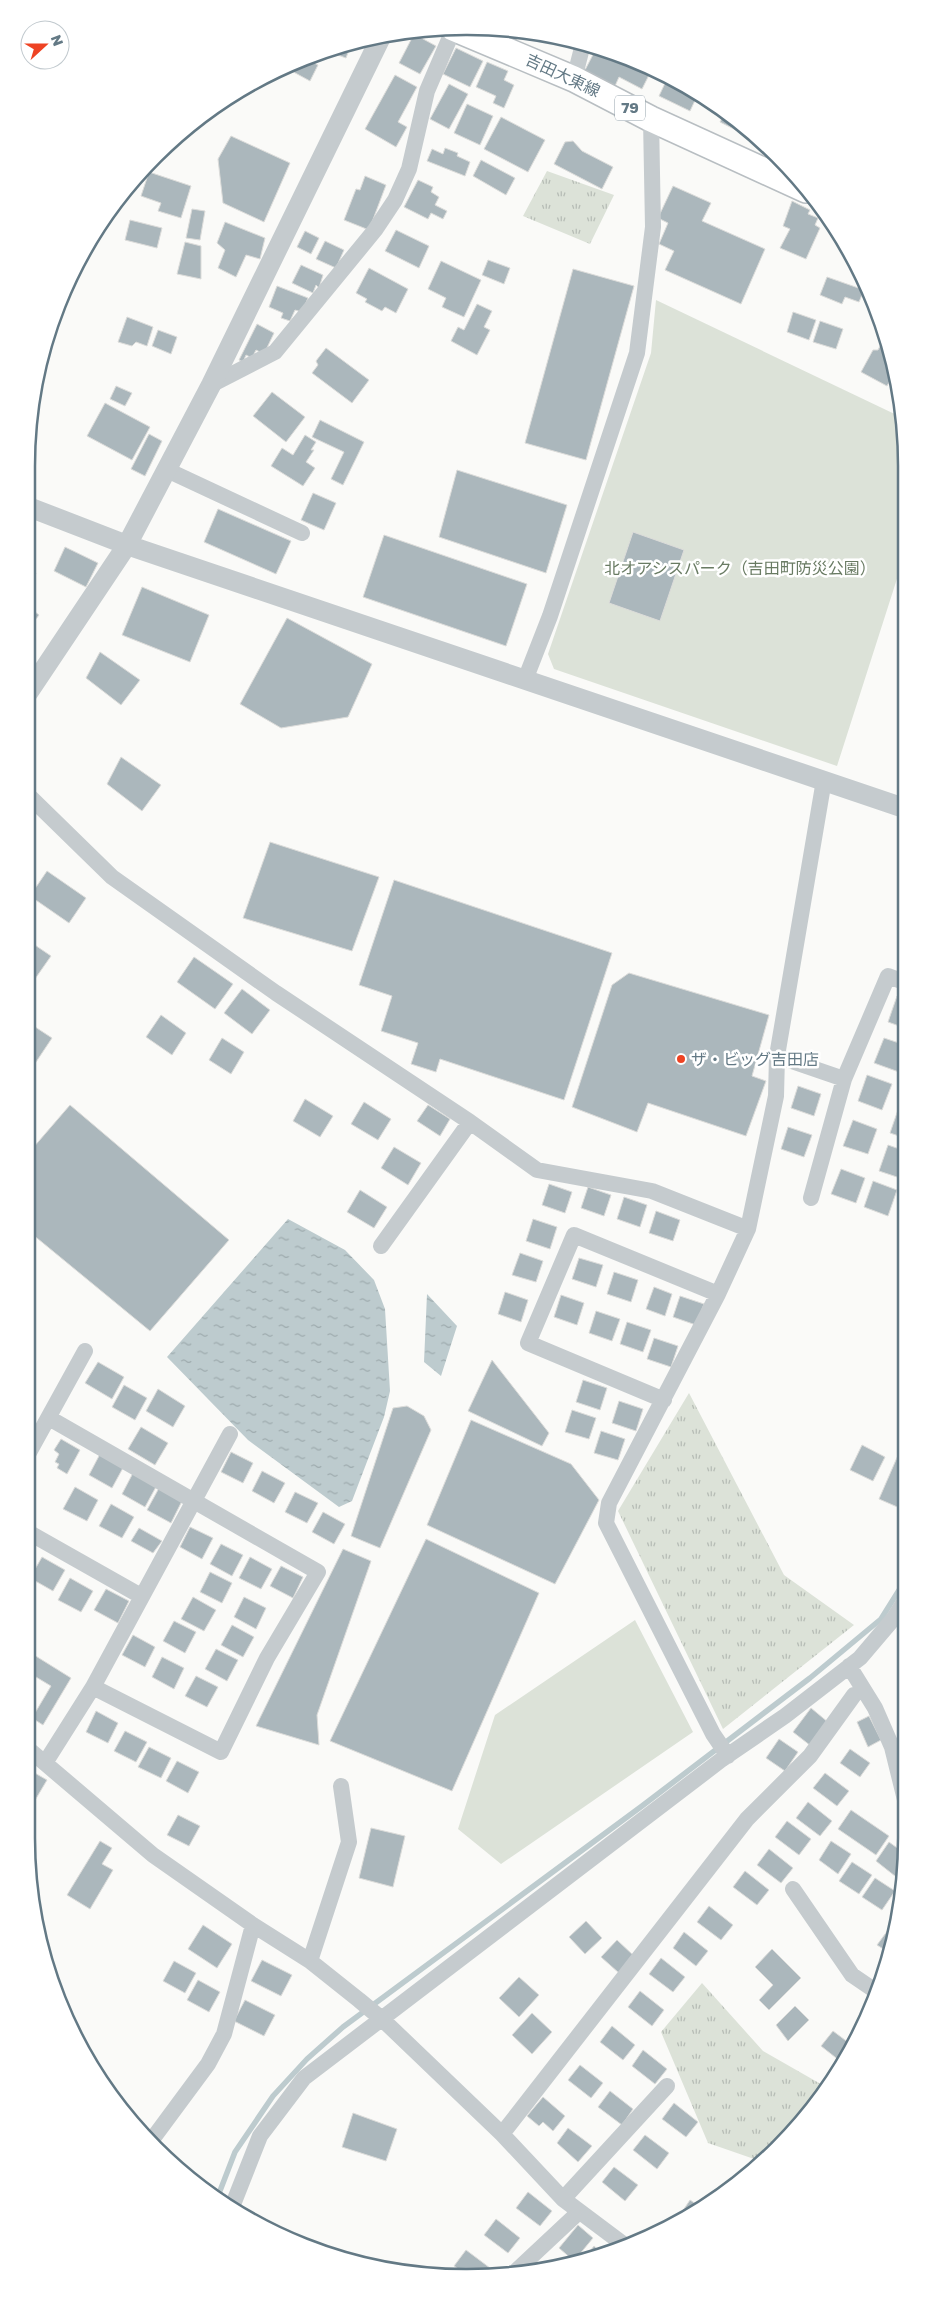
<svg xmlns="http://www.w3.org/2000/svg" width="933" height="2304" font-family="'Golos Text','Noto Sans JP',sans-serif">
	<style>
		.grass { fill: url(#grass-tufts) }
		.park { fill: #dce2d8 }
		.water { fill: url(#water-ripples) }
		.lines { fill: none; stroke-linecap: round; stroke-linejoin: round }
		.stream { stroke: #bdcbce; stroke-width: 5.5 }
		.building { fill: #abb7bc; stroke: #dcdcda }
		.primary-casing { stroke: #b8bec2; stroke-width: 28 }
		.minor { stroke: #c5cbce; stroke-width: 16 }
		.tertiary { stroke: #c5cbce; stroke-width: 20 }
		.primary { stroke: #fff; stroke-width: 25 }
		.poi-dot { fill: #ee4323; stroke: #fff; stroke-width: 2 }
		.labels { text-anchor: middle; stroke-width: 5; stroke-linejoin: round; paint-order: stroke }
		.shield { fill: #fff; stroke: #92a1aa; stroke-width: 1 }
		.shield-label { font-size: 15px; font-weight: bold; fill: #637985 }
		.street-label { font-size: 16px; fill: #637985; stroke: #fff }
		.park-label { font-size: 16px; fill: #697b63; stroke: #fff }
		.poi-label { font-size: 16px; fill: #637985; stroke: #fff; text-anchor: start }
		.rim { fill: none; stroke: #637985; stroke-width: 2.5 }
	</style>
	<defs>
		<pattern id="grass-tufts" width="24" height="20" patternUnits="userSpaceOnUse" patternTransform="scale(1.25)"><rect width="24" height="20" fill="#dce2d8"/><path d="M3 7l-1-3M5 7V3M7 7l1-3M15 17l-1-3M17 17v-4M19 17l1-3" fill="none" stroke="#b6bcb5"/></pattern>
		<pattern id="water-ripples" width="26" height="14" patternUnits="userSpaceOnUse" patternTransform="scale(1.25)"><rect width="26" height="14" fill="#bdcbce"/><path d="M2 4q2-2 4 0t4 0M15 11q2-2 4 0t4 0" fill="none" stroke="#9daaad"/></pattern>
	</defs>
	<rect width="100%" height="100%" fill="#fafaf8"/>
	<!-- grass -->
	<path class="grass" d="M 547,171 L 614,195 L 590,244 L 523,216 Z
		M 689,1393 L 784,1575 L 854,1625 L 723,1729 L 618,1511 Z
		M 702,1983 L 763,2051 L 826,2087 L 816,2106 L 757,2160 L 708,2143 L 661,2032 Z"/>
	<!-- park -->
	<path class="park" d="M 656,300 L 903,418 L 903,560 L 837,766 L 554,669 L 548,654 L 651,353 Z
		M 635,1620 L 693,1732 L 501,1864 L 458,1829 L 495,1715 Z"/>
	<!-- water -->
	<path class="water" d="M 288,1219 L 345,1250 L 374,1280 L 385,1309 L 390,1391 L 384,1417 L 352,1501 L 339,1507 L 248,1440 L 167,1357 Z
		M 427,1294 L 457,1326 L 441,1376 L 424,1362 Z"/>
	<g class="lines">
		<!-- stream -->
		<path class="stream" d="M 218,2196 L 235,2152 L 273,2096 L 307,2059 L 343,2027 L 642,1806 L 810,1678 L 881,1619 L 906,1579"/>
	</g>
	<!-- building -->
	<path class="building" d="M 506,29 L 520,30 L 521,30 L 516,41 L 503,35 Z
		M 414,34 L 436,46 L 420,74 L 399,63 Z
		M 352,42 L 346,58 L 327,51 Z
		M 597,47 L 608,50 L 651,71 L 642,89 L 619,77 L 615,86 L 585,70 Z
		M 456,48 L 483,61 L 470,87 L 443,74 Z
		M 306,59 L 318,65 L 310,81 L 288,69 L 290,65 Z
		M 487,62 L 508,71 L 504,80 L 514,85 L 504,108 L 493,103 L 496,96 L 476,87 Z
		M 395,75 L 417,87 L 398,122 L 407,127 L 396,147 L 365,129 Z
		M 667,79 L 698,94 L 690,111 L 659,96 Z
		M 449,84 L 468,94 L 449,129 L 430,119 Z
		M 467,104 L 493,116 L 480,145 L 454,133 Z
		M 725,113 L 749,134 L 748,136 L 720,122 Z
		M 501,117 L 545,140 L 528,172 L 484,149 Z
		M 231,136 L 290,163 L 264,222 L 223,203 L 218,159 Z
		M 573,141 L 582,151 L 613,167 L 602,189 L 554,164 L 565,142 Z
		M 445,148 L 458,153 L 457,156 L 470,162 L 465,176 L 427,161 L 432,149 L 443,154 Z
		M 481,160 L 515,178 L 506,195 L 473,176 Z
		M 149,172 L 191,186 L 181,218 L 158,211 L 161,203 L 141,196 Z
		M 365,176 L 386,185 L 369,230 L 344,220 L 356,189 L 360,190 Z
		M 418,180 L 433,187 L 431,192 L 439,197 L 435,205 L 447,211 L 443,219 L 431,213 L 428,219 L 404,207 Z
		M 673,186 L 711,203 L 702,221 L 765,249 L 741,304 L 665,270 L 674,251 L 659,244 L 668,223 L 658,218 Z
		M 792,201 L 810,210 L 808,214 L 818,218 L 815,225 L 820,228 L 806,259 L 780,248 L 790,229 L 783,226 Z
		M 192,209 L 205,211 L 200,240 L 186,238 Z
		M 130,220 L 162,228 L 157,248 L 125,240 Z
		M 225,222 L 265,238 L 260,259 L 246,255 L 236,277 L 218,268 L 225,250 L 217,243 Z
		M 396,230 L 429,246 L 419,268 L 385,251 Z
		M 305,231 L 319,238 L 311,254 L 297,247 Z
		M 325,241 L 344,250 L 336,268 L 316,259 Z
		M 185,242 L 201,246 L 201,279 L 177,274 Z
		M 488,260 L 510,268 L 504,284 L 482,275 Z
		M 441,261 L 481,280 L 464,317 L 442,307 L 446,298 L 428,289 Z
		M 301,265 L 323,275 L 319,288 L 316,285 L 313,293 L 292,283 Z
		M 369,268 L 408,289 L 396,313 L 385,307 L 382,311 L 365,302 L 367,299 L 356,293 Z
		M 573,269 L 634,286 L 586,460 L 525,443 Z
		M 827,277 L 864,290 L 859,302 L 845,297 L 842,304 L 820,295 Z
		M 277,286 L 308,298 L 302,312 L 295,310 L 290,321 L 281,318 L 283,313 L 269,307 Z
		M 477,304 L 492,311 L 484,327 L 490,330 L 477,355 L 451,341 L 458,327 L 464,330 Z
		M 793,312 L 816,320 L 809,340 L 787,332 Z
		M 127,317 L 153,327 L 147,346 L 136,342 L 132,346 L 118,342 Z
		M 820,321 L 843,329 L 836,349 L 813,342 Z
		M 257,324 L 274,333 L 264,354 L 256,350 L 252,358 L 246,355 L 243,362 L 239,360 Z
		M 158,330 L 177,337 L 171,354 L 152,346 Z
		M 882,342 L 893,375 L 887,386 L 861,372 L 873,350 L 878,350 Z
		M 326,348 L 369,380 L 352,403 L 312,373 L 318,365 L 316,361 Z
		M 116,386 L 132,393 L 125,406 L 110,399 Z
		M 272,392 L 305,417 L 286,442 L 253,416 Z
		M 105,403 L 150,427 L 132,460 L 87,436 Z
		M 320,420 L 364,442 L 343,485 L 331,479 L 344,452 L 312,437 Z
		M 149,434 L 162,441 L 145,476 L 131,469 Z
		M 305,435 L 316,442 L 311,450 L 314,450 L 306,462 L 315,468 L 303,486 L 271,466 L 282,448 L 293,455 Z
		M 457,470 L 567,505 L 546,573 L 439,537 Z
		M 313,493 L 336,503 L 324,530 L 301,520 Z
		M 218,509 L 291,541 L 276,574 L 204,542 Z
		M 633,532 L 684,550 L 660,621 L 609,603 Z
		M 384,535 L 527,584 L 506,646 L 363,597 Z
		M 65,547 L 98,563 L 86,587 L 54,571 Z
		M 26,568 L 36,573 L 26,593 Z
		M 142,587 L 209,615 L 190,662 L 122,635 Z
		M 26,605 L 39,615 L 26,632 Z
		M 287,618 L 372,664 L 348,717 L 281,728 L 240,704 Z
		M 100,652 L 140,680 L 121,705 L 86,678 Z
		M 121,757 L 161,785 L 142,811 L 107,784 Z
		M 270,842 L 379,877 L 352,951 L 243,918 Z
		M 47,871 L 86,898 L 69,923 L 30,896 Z
		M 394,880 L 612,953 L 564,1100 L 440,1059 L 436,1072 L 411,1064 L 418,1043 L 381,1031 L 392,996 L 359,985 Z
		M 26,939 L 51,956 L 30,986 L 26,983 Z
		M 194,957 L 233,984 L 215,1009 L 177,982 Z
		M 629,973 L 769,1015 L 752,1076 L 766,1081 L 746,1136 L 648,1103 L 637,1132 L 572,1107 L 612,985 Z
		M 242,989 L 270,1010 L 252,1034 L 224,1013 Z
		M 897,996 L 905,999 L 905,1028 L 888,1022 Z
		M 161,1015 L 186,1033 L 172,1055 L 146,1037 Z
		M 26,1021 L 52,1038 L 32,1068 L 26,1065 Z
		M 222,1038 L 244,1052 L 231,1074 L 209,1060 Z
		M 884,1038 L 905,1045 L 905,1056 L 899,1072 L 874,1063 Z
		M 867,1075 L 892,1084 L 882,1110 L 858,1101 Z
		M 798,1086 L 821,1094 L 814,1116 L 791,1108 Z
		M 305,1099 L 333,1116 L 320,1137 L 293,1121 Z
		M 364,1102 L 391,1119 L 378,1140 L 351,1124 Z
		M 70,1105 L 229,1240 L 150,1331 L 26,1229 L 26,1156 Z
		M 428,1105 L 450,1119 L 440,1136 L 417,1121 Z
		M 899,1107 L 905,1109 L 905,1138 L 890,1133 Z
		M 853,1120 L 877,1129 L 868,1154 L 843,1146 Z
		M 788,1127 L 812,1135 L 804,1157 L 781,1149 Z
		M 888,1145 L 905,1151 L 903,1179 L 879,1171 Z
		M 394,1147 L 421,1163 L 408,1185 L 381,1168 Z
		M 841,1169 L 865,1178 L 856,1203 L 831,1194 Z
		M 873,1181 L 897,1190 L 888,1216 L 864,1207 Z
		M 549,1184 L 572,1192 L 565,1213 L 542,1205 Z
		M 588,1187 L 611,1195 L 604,1216 L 581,1208 Z
		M 360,1190 L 387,1207 L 374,1228 L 347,1212 Z
		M 624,1197 L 647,1205 L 640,1227 L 617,1219 Z
		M 656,1211 L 680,1220 L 673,1241 L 649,1233 Z
		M 533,1219 L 557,1227 L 550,1249 L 526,1241 Z
		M 520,1253 L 543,1261 L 536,1282 L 512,1275 Z
		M 579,1258 L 603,1265 L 596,1287 L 572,1279 Z
		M 614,1272 L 638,1280 L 631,1302 L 607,1294 Z
		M 654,1287 L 672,1294 L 665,1316 L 646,1309 Z
		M 505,1292 L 528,1300 L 521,1322 L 498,1314 Z
		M 561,1295 L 584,1303 L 577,1325 L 554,1317 Z
		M 680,1296 L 704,1304 L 696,1325 L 673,1317 Z
		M 596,1311 L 620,1319 L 612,1341 L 589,1333 Z
		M 627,1322 L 651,1330 L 643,1352 L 620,1344 Z
		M 654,1338 L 678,1346 L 671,1367 L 647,1359 Z
		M 492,1360 L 549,1433 L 542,1446 L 468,1411 Z
		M 98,1362 L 124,1377 L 112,1399 L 85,1383 Z
		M 583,1380 L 607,1388 L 600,1410 L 576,1402 Z
		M 124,1385 L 147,1398 L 135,1420 L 112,1407 Z
		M 158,1389 L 185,1406 L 173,1427 L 146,1411 Z
		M 619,1401 L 643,1409 L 636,1431 L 612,1423 Z
		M 407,1406 L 424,1416 L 431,1430 L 380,1548 L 351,1536 L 393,1408 Z
		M 572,1410 L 596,1418 L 589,1439 L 565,1432 Z
		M 471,1420 L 571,1464 L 599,1500 L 555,1584 L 427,1525 Z
		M 141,1427 L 168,1443 L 155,1465 L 128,1449 Z
		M 601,1431 L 625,1439 L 618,1460 L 594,1453 Z
		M 61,1439 L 80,1450 L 67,1474 L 57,1468 L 59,1464 L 55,1462 L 59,1454 L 54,1450 Z
		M 862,1445 L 885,1457 L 873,1481 L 850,1470 Z
		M 231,1452 L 253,1463 L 243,1483 L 221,1472 Z
		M 899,1453 L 906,1456 L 906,1500 L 902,1509 L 879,1499 Z
		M 100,1454 L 124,1466 L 112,1488 L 89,1475 Z
		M 262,1471 L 285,1483 L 274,1503 L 252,1491 Z
		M 133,1473 L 157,1485 L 145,1507 L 122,1494 Z
		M 75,1487 L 98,1500 L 87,1521 L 63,1509 Z
		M 159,1488 L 182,1501 L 171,1523 L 147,1510 Z
		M 295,1492 L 318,1503 L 307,1523 L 285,1512 Z
		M 111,1504 L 134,1517 L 122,1538 L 99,1526 Z
		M 323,1512 L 345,1524 L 334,1544 L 312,1532 Z
		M 190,1527 L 213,1538 L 202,1559 L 180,1547 Z
		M 139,1528 L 162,1541 L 153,1553 L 131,1541 Z
		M 426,1539 L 539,1593 L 452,1791 L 330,1741 Z
		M 221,1544 L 243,1555 L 232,1576 L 210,1564 Z
		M 343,1549 L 371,1561 L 317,1715 L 319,1745 L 256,1726 Z
		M 42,1557 L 65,1570 L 53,1591 L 30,1578 Z
		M 250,1557 L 272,1569 L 261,1589 L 239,1578 Z
		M 281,1566 L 303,1577 L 293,1598 L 270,1586 Z
		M 210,1572 L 232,1583 L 222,1603 L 200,1592 Z
		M 70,1578 L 93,1591 L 81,1612 L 58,1600 Z
		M 106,1589 L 129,1601 L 118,1623 L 94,1610 Z
		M 193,1597 L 216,1610 L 204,1631 L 181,1619 Z
		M 244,1597 L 266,1608 L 256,1629 L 234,1617 Z
		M 174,1621 L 196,1632 L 185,1653 L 163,1641 Z
		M 232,1625 L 254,1637 L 243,1657 L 221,1645 Z
		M 133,1635 L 155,1647 L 145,1667 L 122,1655 Z
		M 216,1649 L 238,1660 L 227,1681 L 205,1669 Z
		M 26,1650 L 71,1678 L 43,1725 L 32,1718 L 51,1686 L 26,1671 Z
		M 162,1657 L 184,1668 L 174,1689 L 152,1677 Z
		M 196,1676 L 218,1687 L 207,1707 L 185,1696 Z
		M 811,1708 L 829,1723 L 811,1746 L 793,1732 Z
		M 96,1711 L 118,1723 L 108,1743 L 86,1732 Z
		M 869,1716 L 881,1740 L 868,1747 L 857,1722 Z
		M 125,1731 L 147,1742 L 136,1762 L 114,1751 Z
		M 779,1739 L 798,1752 L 785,1771 L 766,1758 Z
		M 149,1747 L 171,1758 L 161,1778 L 138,1767 Z
		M 850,1749 L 870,1763 L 860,1777 L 840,1763 Z
		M 177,1761 L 199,1772 L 188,1793 L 166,1781 Z
		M 26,1768 L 47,1780 L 31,1807 L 26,1804 Z
		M 825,1773 L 849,1791 L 837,1806 L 813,1788 Z
		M 808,1802 L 832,1821 L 820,1836 L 796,1818 Z
		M 851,1810 L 889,1836 L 876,1855 L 838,1829 Z
		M 178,1815 L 200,1826 L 189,1846 L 167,1835 Z
		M 787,1821 L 811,1839 L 799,1855 L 775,1837 Z
		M 371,1828 L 405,1836 L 393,1887 L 359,1878 Z
		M 100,1841 L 112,1848 L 102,1864 L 113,1870 L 90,1909 L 67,1895 Z
		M 831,1841 L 851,1854 L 838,1874 L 819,1860 Z
		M 889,1842 L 904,1853 L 900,1880 L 876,1861 Z
		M 769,1849 L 793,1868 L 781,1883 L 757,1865 Z
		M 852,1862 L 872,1875 L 859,1894 L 839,1881 Z
		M 745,1871 L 769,1890 L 757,1905 L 733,1887 Z
		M 875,1878 L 895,1891 L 882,1910 L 862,1897 Z
		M 709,1906 L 733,1925 L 721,1940 L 697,1922 Z
		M 586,1921 L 602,1938 L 585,1954 L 569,1937 Z
		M 203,1925 L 232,1944 L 217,1968 L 188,1949 Z
		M 891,1926 L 892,1927 L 888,1952 L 877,1945 Z
		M 684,1932 L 708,1951 L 696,1966 L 673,1948 Z
		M 617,1940 L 634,1956 L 619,1973 L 601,1957 Z
		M 772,1949 L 801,1978 L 769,2010 L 759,2000 L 773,1985 L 755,1967 Z
		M 661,1958 L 685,1977 L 673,1992 L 649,1974 Z
		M 262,1960 L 292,1975 L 281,1996 L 251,1981 Z
		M 174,1961 L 196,1973 L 185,1993 L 163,1981 Z
		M 519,1977 L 539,1995 L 519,2017 L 499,1998 Z
		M 198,1980 L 220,1992 L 209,2012 L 187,2000 Z
		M 640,1991 L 664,2010 L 652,2026 L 628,2007 Z
		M 245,2000 L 275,2015 L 264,2036 L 234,2021 Z
		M 795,2006 L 809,2020 L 788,2041 L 776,2025 Z
		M 532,2013 L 552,2032 L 532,2054 L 512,2035 Z
		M 612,2026 L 635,2045 L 623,2060 L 600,2042 Z
		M 833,2031 L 849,2043 L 840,2061 L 821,2046 Z
		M 643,2050 L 667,2069 L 655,2084 L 632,2066 Z
		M 580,2065 L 603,2083 L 591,2098 L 568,2080 Z
		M 610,2091 L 633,2109 L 622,2125 L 598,2107 Z
		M 543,2097 L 565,2116 L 553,2131 L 543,2122 L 539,2126 L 527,2116 Z
		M 674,2103 L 698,2122 L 686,2137 L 662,2119 Z
		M 353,2113 L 397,2129 L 386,2161 L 342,2147 Z
		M 568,2128 L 592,2146 L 578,2162 L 557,2143 Z
		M 645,2135 L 669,2153 L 657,2169 L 633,2150 Z
		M 614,2167 L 638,2185 L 625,2201 L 602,2182 Z
		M 528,2192 L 552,2211 L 540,2226 L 516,2208 Z
		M 690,2200 L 702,2208 L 674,2224 Z
		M 496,2219 L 520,2238 L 508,2253 L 484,2235 Z
		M 578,2225 L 593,2238 L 574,2261 L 559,2248 Z
		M 594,2246 L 603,2254 L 583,2260 Z
		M 466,2250 L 490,2268 L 488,2271 L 463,2272 L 454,2266 Z"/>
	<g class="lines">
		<defs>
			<path id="primary" d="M 453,28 L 574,79 L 651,119 L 806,190"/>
		</defs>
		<!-- primary casing -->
		<use href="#primary" class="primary-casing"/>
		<!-- minor -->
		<path class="minor" d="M 574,79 L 583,44
			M 211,385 L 275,352 L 375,230 L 395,200 L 409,169 L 427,91 L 454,28
			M 167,470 L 302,533
			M 525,680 L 550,616 L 637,353 L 653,227 L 651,119
			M 26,793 L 112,877 L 276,993 L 470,1122
			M 777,1056 L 824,780
			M 811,1198 L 844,1079 L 888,976 L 904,982
			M 381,1246 L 470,1122 L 537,1170 L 652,1191 L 748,1229
			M 664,1400 L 528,1343 L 574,1235 L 718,1294
			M 49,1418 L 318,1572 L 267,1658 L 221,1752 L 93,1687
			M 26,1458 L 85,1351
			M 26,1531 L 141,1596
			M 849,1666 L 875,1708 L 892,1747 L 907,1808
			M 26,1747 L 153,1855 L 253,1925 L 310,1961 L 359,2000 L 383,2020 L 502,2134 L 563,2199 L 627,2247
			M 728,1756 L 713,1734 L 606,1523 L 609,1503 L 718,1294 L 748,1229 L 776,1096 L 777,1056 L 844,1079
			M 45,1763 L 93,1687 L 230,1434
			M 793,1889 L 852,1975 L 877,1992
			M 310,1961 L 349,1842 L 341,1786
			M 502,2134 L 747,1819 L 810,1756 L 854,1695
			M 151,2141 L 208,2064 L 224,2034 L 253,1925
			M 563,2199 L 667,2086
			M 232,2207 L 260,2136 L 304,2078 L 721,1760 L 785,1716 L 860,1658 L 894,1618 L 906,1599
			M 517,2270 L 579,2212"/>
		<!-- tertiary -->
		<path class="tertiary" d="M 26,506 L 127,545 L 904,808
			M 26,696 L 127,545 L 211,385 L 381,37"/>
		<!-- primary -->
		<use href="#primary" class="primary"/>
	</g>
	<!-- markers -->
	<circle class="poi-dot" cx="681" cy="1059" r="5"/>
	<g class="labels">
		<!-- shield labels -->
		<rect class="shield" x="615" y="95.5" width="30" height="25" rx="4"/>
		<g class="shield-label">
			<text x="630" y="113">79</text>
		</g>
		<!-- street labels -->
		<g class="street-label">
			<text transform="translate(563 75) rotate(25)" y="6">吉田大東線</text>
		</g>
		<!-- park labels -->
		<g class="park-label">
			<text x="740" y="574">北オアシスパーク（吉田町防災公園）</text>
		</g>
		<!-- poi labels -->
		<g class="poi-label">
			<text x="691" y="1065">ザ・ビッグ吉田店</text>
		</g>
	</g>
	<!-- crop -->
	<path d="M0 0H933V2304H0ZM466 35H467A431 431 0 0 1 898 466V1838A431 431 0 0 1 467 2269H466A431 431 0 0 1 35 1838V466A431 431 0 0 1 466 35Z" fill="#fff" fill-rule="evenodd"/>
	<path class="rim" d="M466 35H467A431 431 0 0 1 898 466V1838A431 431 0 0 1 467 2269H466A431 431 0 0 1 35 1838V466A431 431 0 0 1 466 35Z"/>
	<!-- north arrow -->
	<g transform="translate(45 45) rotate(69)"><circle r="24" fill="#ffffff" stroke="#c1c9ce"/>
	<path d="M0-4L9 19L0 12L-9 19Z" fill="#ee4323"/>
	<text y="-8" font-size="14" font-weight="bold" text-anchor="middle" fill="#637985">N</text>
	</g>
</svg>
